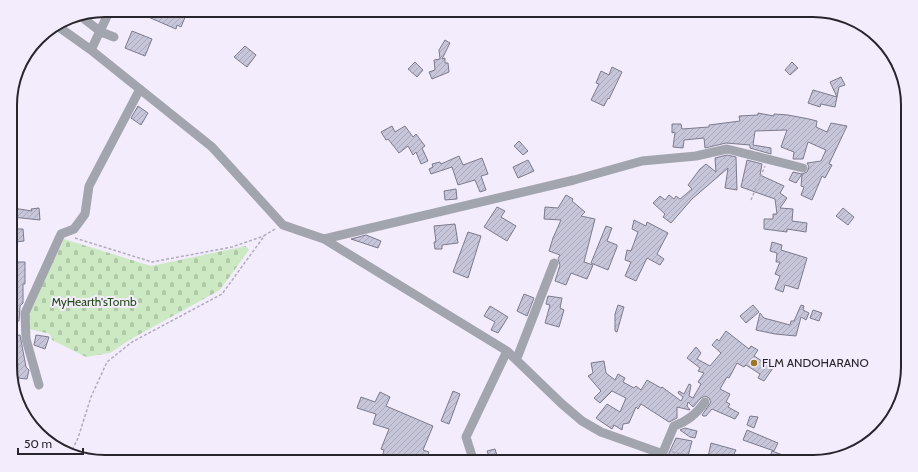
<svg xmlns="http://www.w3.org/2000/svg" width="918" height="472" font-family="Cabin,sans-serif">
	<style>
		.cemetery { fill: url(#cemetery-stones) }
		.building { fill: url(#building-hatch); stroke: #7c7a8d }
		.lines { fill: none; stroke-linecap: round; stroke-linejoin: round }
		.path { stroke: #b1acb9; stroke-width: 1.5; stroke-dasharray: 3 2; stroke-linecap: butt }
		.minor { stroke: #a3a5ae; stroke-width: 9 }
		.poi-dot { fill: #997a23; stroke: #f3ecfc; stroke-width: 1.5 }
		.labels { text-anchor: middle; stroke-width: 4; stroke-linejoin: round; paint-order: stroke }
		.park-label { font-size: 12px; fill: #204811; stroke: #f3ecfc }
		.poi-label { font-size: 12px; fill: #28252c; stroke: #f3ecfc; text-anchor: start }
		.rim { fill: none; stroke: #28252c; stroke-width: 2 }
	</style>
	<defs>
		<pattern id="cemetery-stones" width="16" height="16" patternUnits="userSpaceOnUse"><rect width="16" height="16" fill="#cce9c3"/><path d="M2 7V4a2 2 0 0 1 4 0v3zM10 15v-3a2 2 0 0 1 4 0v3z" fill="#afc8a8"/></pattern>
		<pattern id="building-hatch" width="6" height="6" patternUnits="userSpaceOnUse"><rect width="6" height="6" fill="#c7c5d9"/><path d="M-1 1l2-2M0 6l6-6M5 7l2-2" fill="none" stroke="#aba9ba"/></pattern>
	</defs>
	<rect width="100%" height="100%" fill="#f3ecfc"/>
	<!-- cemetery -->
	<path class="cemetery" d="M 64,239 L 151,266 L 246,246 L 249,250 L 220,290 L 131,339 L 110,353 L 86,357 L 52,340 L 50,334 L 30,329 L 28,315 Z"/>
	<!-- building -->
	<path class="building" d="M 132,10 L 188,10 L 181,27 L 177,25 L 176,29 Z
		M 132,31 L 152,39 L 145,56 L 125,48 Z
		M 445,40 L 450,43 L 442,59 L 445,58 L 445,63 L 448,63 L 449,72 L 432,79 L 429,72 L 435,70 L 434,60 L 440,59 L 439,50 Z
		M 245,46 L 256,55 L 247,67 L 234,57 Z
		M 415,62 L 423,70 L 417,77 L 408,69 Z
		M 792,62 L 798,68 L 790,75 L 785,70 Z
		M 612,67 L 622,72 L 609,99 L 608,98 L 604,106 L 591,100 L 599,84 L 596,83 L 601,71 L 609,75 Z
		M 841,77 L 845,85 L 839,87 L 837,97 L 830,82 Z
		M 813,90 L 837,97 L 835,107 L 821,104 L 820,107 L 808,103 Z
		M 138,106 L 148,113 L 141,125 L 131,118 Z
		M 758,113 L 774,116 L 774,114 L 788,115 L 809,119 L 817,121 L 816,127 L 827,132 L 831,123 L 847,126 L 829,164 L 832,165 L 825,178 L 822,176 L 812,200 L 801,195 L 804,187 L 801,186 L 802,174 L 796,183 L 789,180 L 793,172 L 802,174 L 807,172 L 809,167 L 807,163 L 821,161 L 826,150 L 808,142 L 803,159 L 793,159 L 794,152 L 781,147 L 787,130 L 755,131 L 753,145 L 771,148 L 771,154 L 750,148 L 750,145 L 726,143 L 705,148 L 704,138 L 684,140 L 683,148 L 673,147 L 675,132 L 672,133 L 672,124 L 681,124 L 682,129 L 709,127 L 709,125 L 740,121 L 739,116 L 758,115 Z
		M 392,126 L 395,132 L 405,126 L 413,137 L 416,134 L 425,146 L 422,148 L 428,161 L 421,164 L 416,152 L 413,155 L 408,146 L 399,153 L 388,139 L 386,140 L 381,132 Z
		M 519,141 L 528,151 L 523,155 L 514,146 Z
		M 727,155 L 736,157 L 737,190 L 725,188 L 728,168 L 692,199 L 671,223 L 663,217 L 665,214 L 653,203 L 660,196 L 665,200 L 669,195 L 674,199 L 676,196 L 680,199 L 692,189 L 688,185 L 700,169 L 706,164 L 716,172 L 715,158 Z
		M 459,156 L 463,165 L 482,158 L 488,174 L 481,176 L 486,190 L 480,192 L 475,180 L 458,185 L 452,167 L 431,174 L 429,169 L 433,167 L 432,164 L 440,162 L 441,164 Z
		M 528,160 L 534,171 L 518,178 L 513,167 Z
		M 747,160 L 762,164 L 760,175 L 784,186 L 780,193 L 787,198 L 780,208 L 793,209 L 792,221 L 807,223 L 806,232 L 787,229 L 787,232 L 764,229 L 764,219 L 773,219 L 773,214 L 777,214 L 775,199 L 741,187 Z
		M 456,189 L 457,199 L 445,200 L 444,191 Z
		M 566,195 L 573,199 L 572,201 L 585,212 L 581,216 L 595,219 L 584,262 L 593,265 L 587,279 L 571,273 L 566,285 L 555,281 L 560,265 L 558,259 L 560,255 L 549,251 L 553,238 L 561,220 L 544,219 L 545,207 L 558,208 Z
		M 497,207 L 505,211 L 501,217 L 516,226 L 507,241 L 484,227 Z
		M 13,208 L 32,211 L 31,209 L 39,208 L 40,220 L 12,217 Z
		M 843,208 L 854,217 L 848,225 L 836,216 Z
		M 634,220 L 646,226 L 647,222 L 668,233 L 657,254 L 664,259 L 660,265 L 647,258 L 636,281 L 625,276 L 631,262 L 625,260 L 627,250 L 631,251 L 638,232 L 632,229 Z
		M 455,224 L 458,243 L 442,245 L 442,249 L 435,249 L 434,242 L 436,242 L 434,226 Z
		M 606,226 L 612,228 L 607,241 L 617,245 L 617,247 L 608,270 L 591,263 Z
		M 13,229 L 23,229 L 24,241 L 14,242 Z
		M 468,232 L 481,236 L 468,278 L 453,272 Z
		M 366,235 L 381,241 L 378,248 L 351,239 Z
		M 772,242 L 782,245 L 781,250 L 807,258 L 798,289 L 785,285 L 783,292 L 775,289 L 780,276 L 775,274 L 780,262 L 776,262 L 777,253 L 770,251 Z
		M 13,262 L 25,262 L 25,284 L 23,284 L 23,303 L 20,306 L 19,321 L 11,323 L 11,312 L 14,312 Z
		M 524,294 L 534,298 L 527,316 L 517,311 Z
		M 548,296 L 562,298 L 560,308 L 564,310 L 559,327 L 545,323 L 550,305 L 546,304 Z
		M 618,305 L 624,307 L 617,332 L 615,331 L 615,314 Z
		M 753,305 L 759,312 L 746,323 L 740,316 Z
		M 801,305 L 804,306 L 803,310 L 809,313 L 806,320 L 801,317 L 796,336 L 775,334 L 756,330 L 760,313 L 764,318 L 790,325 L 791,321 L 794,321 Z
		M 490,306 L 508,317 L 498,333 L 491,330 L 495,322 L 484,316 Z
		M 813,310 L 822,313 L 819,321 L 810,318 Z
		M 726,331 L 749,349 L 751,346 L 758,350 L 754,356 L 773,368 L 764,381 L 758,378 L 760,374 L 746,365 L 744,367 L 737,363 L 729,378 L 727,377 L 720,389 L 730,394 L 726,402 L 730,404 L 728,407 L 739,413 L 735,419 L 712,409 L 706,416 L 703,416 L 702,415 L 711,402 L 709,398 L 705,396 L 701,398 L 693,407 L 688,402 L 687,406 L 690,410 L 677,407 L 677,418 L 669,422 L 641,404 L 638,409 L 636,407 L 629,423 L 623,424 L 622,430 L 614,425 L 612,429 L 596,418 L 607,404 L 620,412 L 626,398 L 612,391 L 600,403 L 594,398 L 601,391 L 588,376 L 593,373 L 591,363 L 604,361 L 606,373 L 615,380 L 618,374 L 625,378 L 623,382 L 634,388 L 636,386 L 641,390 L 647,380 L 661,388 L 662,387 L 681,401 L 683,397 L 678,393 L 679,391 L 684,394 L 689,384 L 691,385 L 689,396 L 693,398 L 701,384 L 698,382 L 704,373 L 698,371 L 700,368 L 687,358 L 696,347 L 701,353 L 697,359 L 710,366 L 721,353 L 712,345 L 717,339 L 719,341 Z
		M 20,335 L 26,367 L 29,370 L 27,379 L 17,378 L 18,363 L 15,364 L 11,342 L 13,341 L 12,336 Z
		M 36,335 L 49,337 L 45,349 L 34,345 Z
		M 453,391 L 460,394 L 449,424 L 441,421 Z
		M 380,392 L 390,397 L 386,406 L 433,426 L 423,450 L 429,452 L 425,462 L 381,462 L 384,450 L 381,449 L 389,429 L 373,424 L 376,414 L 357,408 L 361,397 L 375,402 Z
		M 750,416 L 758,417 L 754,428 L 747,425 Z
		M 685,428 L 697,431 L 695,438 L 690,437 L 680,430 Z
		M 747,430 L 778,443 L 774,451 L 743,440 Z
		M 676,438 L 692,441 L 688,456 L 701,457 L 701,462 L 675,462 L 669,460 L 669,453 Z
		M 711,443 L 736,450 L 730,462 L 707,462 Z
		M 495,449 L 499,462 L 491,462 L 487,451 Z
		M 772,451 L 799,461 L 799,462 L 768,462 Z"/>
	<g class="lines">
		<!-- path -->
		<path class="path" d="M 751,200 L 765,166
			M 75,238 L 152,262 L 232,247 L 264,236
			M 672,452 L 717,462
			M 70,454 L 78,438 L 91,397 L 107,362 L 132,342 L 222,294 L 265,235 L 275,229"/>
		<!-- minor -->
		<path class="minor" d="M 79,15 L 101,32 L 114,37
			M 56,25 L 91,50 L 212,147 L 283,225 L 324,239 L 507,351 L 562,404 L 582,421 L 601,432 L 663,454
			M 91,50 L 110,10
			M 324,239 L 574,180 L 642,161 L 696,156 L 727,149 L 803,168
			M 517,358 L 554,263
			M 39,385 L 26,339 L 25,313 L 61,234 L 74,229 L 85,214 L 89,186 L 140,89
			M 474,462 L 466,437 L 507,351
			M 659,462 L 674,426 C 688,421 696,414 705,402"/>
	</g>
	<!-- markers -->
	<circle class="poi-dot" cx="754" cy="363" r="4"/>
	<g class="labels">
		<!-- park labels -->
		<g class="park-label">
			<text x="94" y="306">MyHearth'sTomb</text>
		</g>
		<!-- poi labels -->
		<g class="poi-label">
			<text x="762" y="367">FLM ANDOHARANO</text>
		</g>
	</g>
	<!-- crop -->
	<path d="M0 0H918V472H0ZM105 17H813A88 88 0 0 1 901 105V367A88 88 0 0 1 813 455H105A88 88 0 0 1 17 367V105A88 88 0 0 1 105 17Z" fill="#f3ecfc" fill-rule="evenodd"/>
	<path class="rim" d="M105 17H813A88 88 0 0 1 901 105V367A88 88 0 0 1 813 455H105A88 88 0 0 1 17 367V105A88 88 0 0 1 105 17Z"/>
	<!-- scale -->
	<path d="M18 448v6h65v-6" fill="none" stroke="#28252c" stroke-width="2"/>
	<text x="24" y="448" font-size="12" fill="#28252c" stroke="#f3ecfc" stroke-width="3" paint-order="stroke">50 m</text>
</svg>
